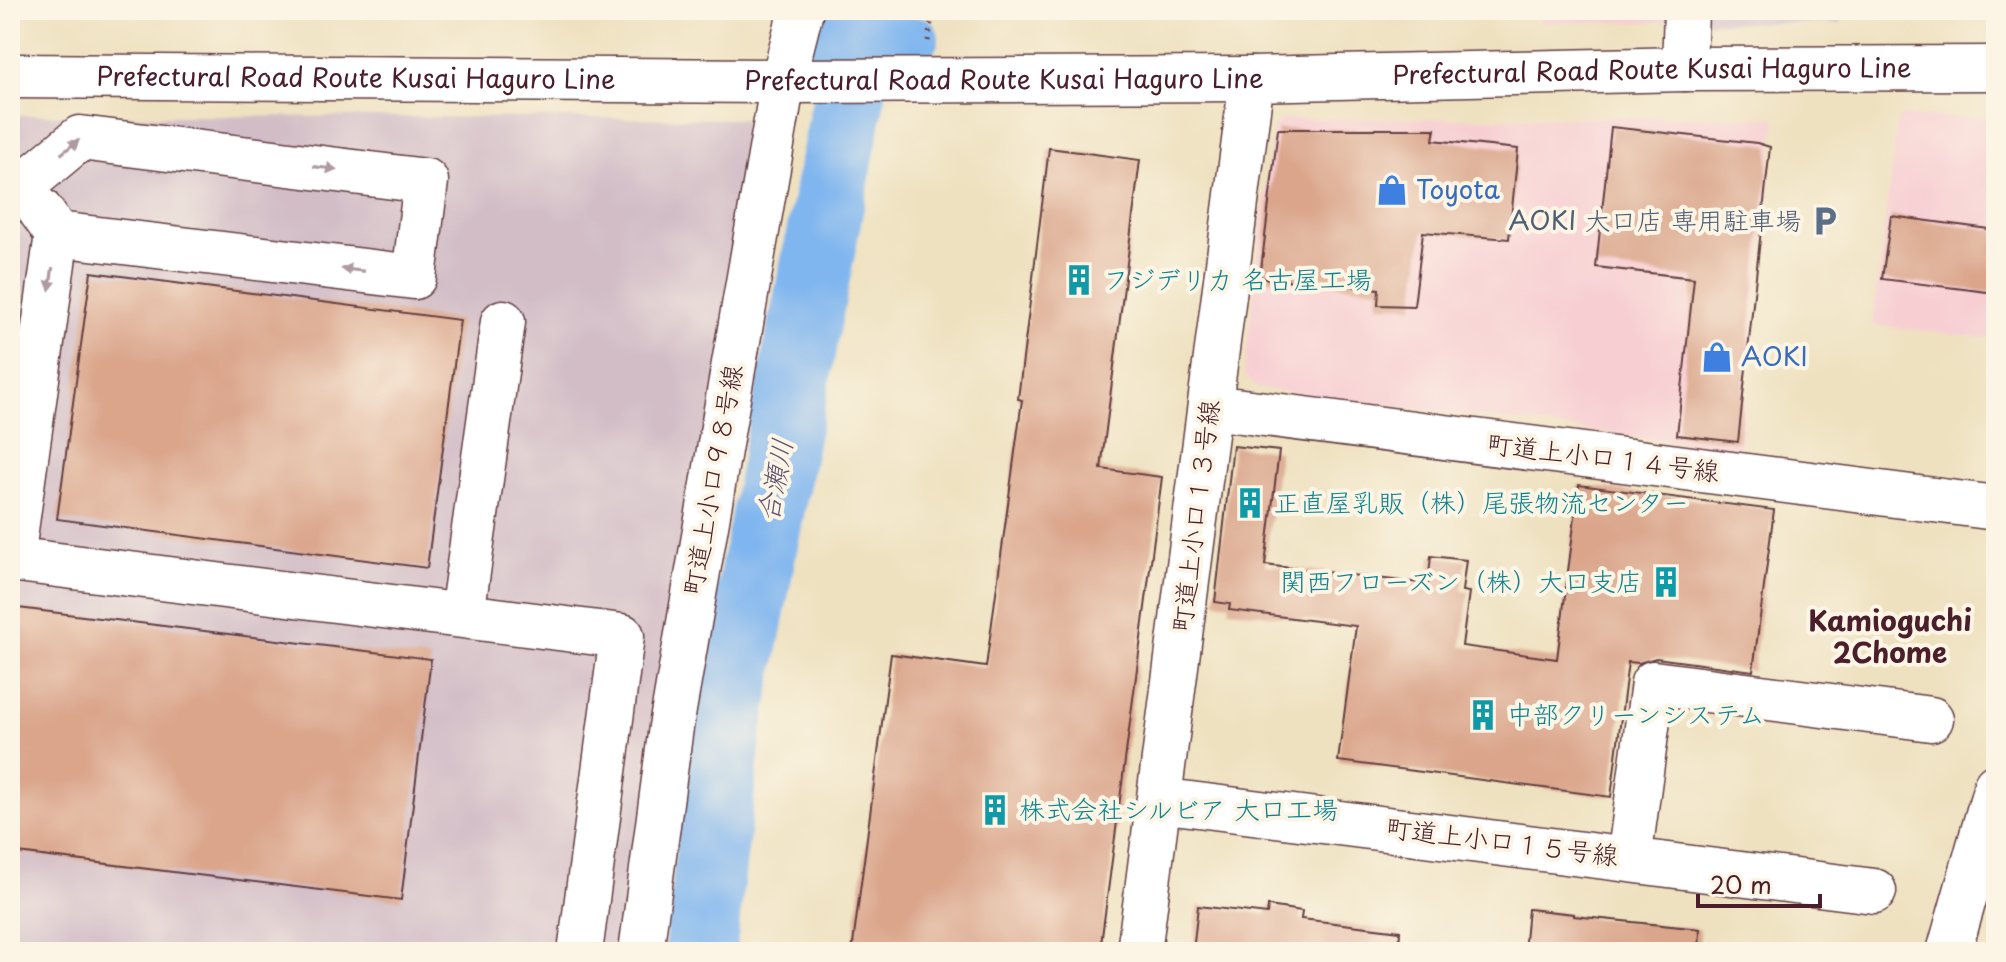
<svg xmlns="http://www.w3.org/2000/svg" width="2006" height="962" font-family="'Playpen Sans','Klee One',sans-serif">
	<style>
		.built { fill: #f7cfd3 }
		.industrial { fill: #d2bdc7 }
		.lines { fill: none; stroke-linecap: round; stroke-linejoin: round }
		.canal { stroke: #80b6ef; stroke-width: 42 }
		.river { stroke: #80b6ef; stroke-width: 72 }
		.building { fill: #daa58b }
		.minor-casing { stroke: #633c41; stroke-width: 47 }
		.major-casing { stroke: #633c41; stroke-width: 47 }
		.highway-casing { stroke: #633c41; stroke-width: 47 }
		.path { stroke: #633c41; stroke-width: 5; stroke-dasharray: 2 6; stroke-linecap: butt }
		.minor { stroke: #fff; stroke-width: 44 }
		.major { stroke: #fff; stroke-width: 44 }
		.highway { stroke: #fff; stroke-width: 44 }
		.oneway { fill: #ae9aa0 }
		.labels { text-anchor: middle; stroke-width: 8; stroke-linejoin: round; paint-order: stroke }
		.street-label { font-size: 26px; fill: #4a1f2b; stroke: #fcf5e5 }
		.shop-label { font-size: 26px; fill: #366cbe; stroke: #fcf5e5; text-anchor: start }
		.service-label { font-size: 26px; fill: #4e5e75; stroke: #fcf5e5; text-anchor: end }
		.culture-label { font-size: 26px; fill: #0d838f; stroke: #fcf5e5; text-anchor: start }
		.water-label { font-size: 28px; font-style: italic; fill: #5d5470; stroke: #fcf5e5 }
		.neighbourhood-label { font-size: 28px; font-weight: bold; fill: #4a1f2b; stroke: #fcf5e5 }
	</style>
	<rect width="100%" height="100%" fill="#fcf5e5"/>
	<filter id="ink" filterUnits="userSpaceOnUse"><feTurbulence type="fractalNoise" baseFrequency=".0125" numOctaves="2"/><feDisplacementMap in="SourceGraphic" scale="16" xChannelSelector="R" yChannelSelector="G"/><feConvolveMatrix kernelMatrix="1 2 1 2 8 2 1 2 1" color-interpolation-filters="sRGB"/></filter>
	<filter id="wash" filterUnits="userSpaceOnUse"><feTurbulence type="fractalNoise" baseFrequency=".006" numOctaves="4" result="noise"/><feDisplacementMap in="SourceGraphic" scale="32" xChannelSelector="R" yChannelSelector="G"/><feGaussianBlur stdDeviation="1.8" result="paint"/><feColorMatrix in="noise" values="0 0 0 0 0 0 0 0 0 0 0 0 0 0 0 0 0 1.4 0 .05"/><feComposite in="paint" operator="in"/></filter>
	<g filter="url(#wash)">
		<rect width="100%" height="100%" fill="#eee1c0"/>
		<!-- built -->
		<path class="built" d="M 1540,10 L 1668,10 L 1667,22 L 1540,23 Z
			M 1776,117 L 1739,451 L 1257,388 L 1244,374 L 1273,128 L 1282,119 Z
			M 1898,117 L 1989,117 L 1996,120 L 1996,339 L 1872,325 Z"/>
		<!-- industrial -->
		<path class="industrial" d="M 1704,10 L 1841,10 L 1841,24 L 1704,22 Z
			M 10,115 L 768,119 L 632,952 L 10,952 Z"/>
		<g class="lines">
			<!-- canal -->
			<path class="canal" d="M 805,37 L 918,38"/>
			<!-- river -->
			<path class="river" d="M 700,952 L 726,728 L 866,10"/>
		</g>
		<g id="blocks">
			<!-- building -->
			<path class="building" d="M 1611,127 L 1757,143 L 1770,147 L 1738,442 L 1677,435 L 1694,278 L 1596,267 Z
				M 1278,129 L 1435,129 L 1433,140 L 1518,149 L 1509,239 L 1423,232 L 1414,306 L 1378,305 L 1379,289 L 1260,278 Z
				M 1049,148 L 1140,160 L 1101,469 L 1162,477 L 1100,952 L 852,952 L 891,654 L 986,667 L 1022,400 L 1018,399 Z
				M 1891,216 L 1996,230 L 1996,293 L 1882,279 Z
				M 91,272 L 460,320 L 427,568 L 57,519 Z
				M 1233,446 L 1279,451 L 1265,565 L 1428,584 L 1431,556 L 1466,560 L 1462,591 L 1469,592 L 1462,646 L 1557,659 L 1579,485 L 1774,510 L 1753,671 L 1656,658 L 1639,663 L 1628,662 L 1611,797 L 1338,761 L 1356,626 L 1229,610 L 1230,604 L 1215,602 Z
				M 10,607 L 431,659 L 401,900 L 10,852 Z
				M 1198,906 L 1267,914 L 1268,906 L 1302,911 L 1301,919 L 1400,931 L 1399,952 L 1193,952 Z
				M 1528,909 L 1574,914 L 1574,916 L 1700,929 L 1699,952 L 1524,952 Z"/>
		</g>
	</g>
	<g filter="url(#ink)">
		<use href="#blocks" fill-opacity="0" stroke="#633c41" stroke-width="2"/>
		<g class="lines">
			<defs>
				<path id="minor" d="M 1684,69 L 1686,10
					M 10,196 L 80,138 L 426,181 L 414,277 L 57,234
					M 1211,407 L 1996,508
					M 10,559 L 622,636 L 580,952
					M 12,559 L 57,234 L 40,210
					M 462,615 L 503,322
					M 1159,800 L 1629,860 L 1653,683 L 1931,719
					M 1629,860 L 1874,891
					M 641,952 L 671,727 L 783,81 L 801,10
					M 1139,952 L 1252,79"/>
				<g id="major">
					<path id="s1" d="M 10,76 L 783,81 L 1252,79 L 1684,69 L 1996,68"/>
				</g>
				<path id="highway" d="M 1949,952 L 1996,786"/>
			</defs>
			<!-- minor casing -->
			<use href="#minor" class="minor-casing"/>
			<!-- major casing -->
			<use href="#major" class="major-casing"/>
			<!-- highway casing -->
			<use href="#highway" class="highway-casing"/>
			<!-- path -->
			<path class="path" d="M 928,41 L 933,10"/>
			<!-- minor -->
			<use href="#minor" class="minor"/>
			<!-- major -->
			<use href="#major" class="major"/>
			<!-- highway -->
			<use href="#highway" class="highway"/>
		</g>
		<!-- one-way arrows -->
		<defs><path id="oneway-solid" d="M-6-.8H1V-3.2L6.5 0L1 3.2V.8H-6Z" transform="scale(2)"/></defs>
		<g class="oneway">
			<use href="#oneway-solid" transform="translate(70 147) rotate(-38)"/>
			<use href="#oneway-solid" transform="translate(325 168) rotate(7)"/>
			<use href="#oneway-solid" transform="translate(353 270) rotate(-173)"/>
			<use href="#oneway-solid" transform="translate(51 279) rotate(98)"/>
		</g>
	</g>
	<!-- icons -->
	<defs>
		<symbol id="shop-bare" viewBox="-9 -9 18 18"><path d="M-5-2.5h2.3a2.7 3.5 0 0 1 5.4 0H5L5.5 6h-11ZM-1.5-2.5h3a1.5 2.3 0 0 0-3 0Z" fill="#3f7fe0" stroke="#fcf5e5" stroke-width="2.5" paint-order="stroke"/></symbol>
		<symbol id="parking-bare" viewBox="-9 -9 18 18"><path d="M-3.5-5.5H1a3.5 3.5 0 0 1 0 7H-1V5.5H-3.5ZM-1-3.4V-.6H.8a1.4 1.4 0 0 0 0-2.8Z" fill="#5c6f8a" stroke="#fcf5e5" stroke-width="2.5" paint-order="stroke"/></symbol>
		<symbol id="building-bare" viewBox="-9 -9 18 18"><path d="M-4-6H4V6H1V3H-1V6H-4ZM-2.5-4.3h1.7v1.8h-1.7ZM.8-4.3h1.7v1.8H.8ZM-2.5-1h1.7V.8h-1.7ZM.8-1h1.7V.8H.8Z" fill="#0f9aa8" stroke="#fcf5e5" stroke-width="2.5" paint-order="stroke"/></symbol>
	</defs>
	<g fill-rule="evenodd">
		<use href="#shop-bare" x="1370" y="168" width="44" height="44"/>
		<use href="#parking-bare" x="1803" y="199" width="44" height="44"/>
		<use href="#building-bare" x="1057" y="258" width="44" height="44"/>
		<use href="#shop-bare" x="1695" y="335" width="44" height="44"/>
		<use href="#building-bare" x="1228" y="481" width="44" height="44"/>
		<use href="#building-bare" x="1644" y="560" width="44" height="44"/>
		<use href="#building-bare" x="1461" y="693" width="44" height="44"/>
		<use href="#building-bare" x="973" y="788" width="44" height="44"/>
	</g>
	<g class="labels">
		<!-- street labels -->
		<g class="street-label">
			<text dy="9" stroke="none"><textPath href="#s1" startOffset="1642">Prefectural Road Route Kusai Haguro Line</textPath></text>
			<text dy="9" stroke="none"><textPath href="#s1" startOffset="346">Prefectural Road Route Kusai Haguro Line</textPath></text>
			<text dy="9" stroke="none"><textPath href="#s1" startOffset="994">Prefectural Road Route Kusai Haguro Line</textPath></text>
			<text transform="translate(1603 458) rotate(7)" y="9">町道上小口１４号線</text>
			<text transform="translate(713 480) rotate(-80)" y="9">町道上小口９８号線</text>
			<text transform="translate(1196 516) rotate(-83)" y="9">町道上小口１３号線</text>
			<text transform="translate(1502 842) rotate(7)" y="9">町道上小口１５号線</text>
		</g>
		<!-- shop labels -->
		<g class="shop-label">
			<text x="1416" y="199">Toyota</text>
			<text x="1741" y="366">AOKI</text>
		</g>
		<!-- service labels -->
		<g class="service-label">
			<text x="1801" y="230">AOKI 大口店 専用駐車場</text>
		</g>
		<!-- culture labels -->
		<g class="culture-label">
			<text x="1103" y="289">フジデリカ 名古屋工場</text>
			<text x="1274" y="512">正直屋乳販（株）尾張物流センター</text>
			<text x="1642" y="591" text-anchor="end">関西フローズン（株）大口支店</text>
			<text x="1507" y="724">中部クリーンシステム</text>
			<text x="1019" y="819">株式会社シルビア 大口工場</text>
		</g>
		<!-- water labels -->
		<g class="water-label">
			<text transform="translate(775 480) rotate(-79)" y="10">合瀬川</text>
		</g>
		<!-- neighbourhood labels -->
		<g class="neighbourhood-label">
			<text x="1890" y="631">Kamioguchi<tspan x="1890" dy="32">2Chome</tspan></text>
		</g>
	</g>
	<!-- margin -->
	<rect width="2006" height="962" fill="none" stroke="#fcf5e5" stroke-width="40"/>
	<!-- scale -->
	<path d="M1698 894v12h122v-12" fill="none" stroke="#4a1f2b" stroke-width="4"/>
	<text x="1710" y="894" font-size="24" fill="#4a1f2b" stroke="#fcf5e5" stroke-width="6" paint-order="stroke">20 m</text>
</svg>
